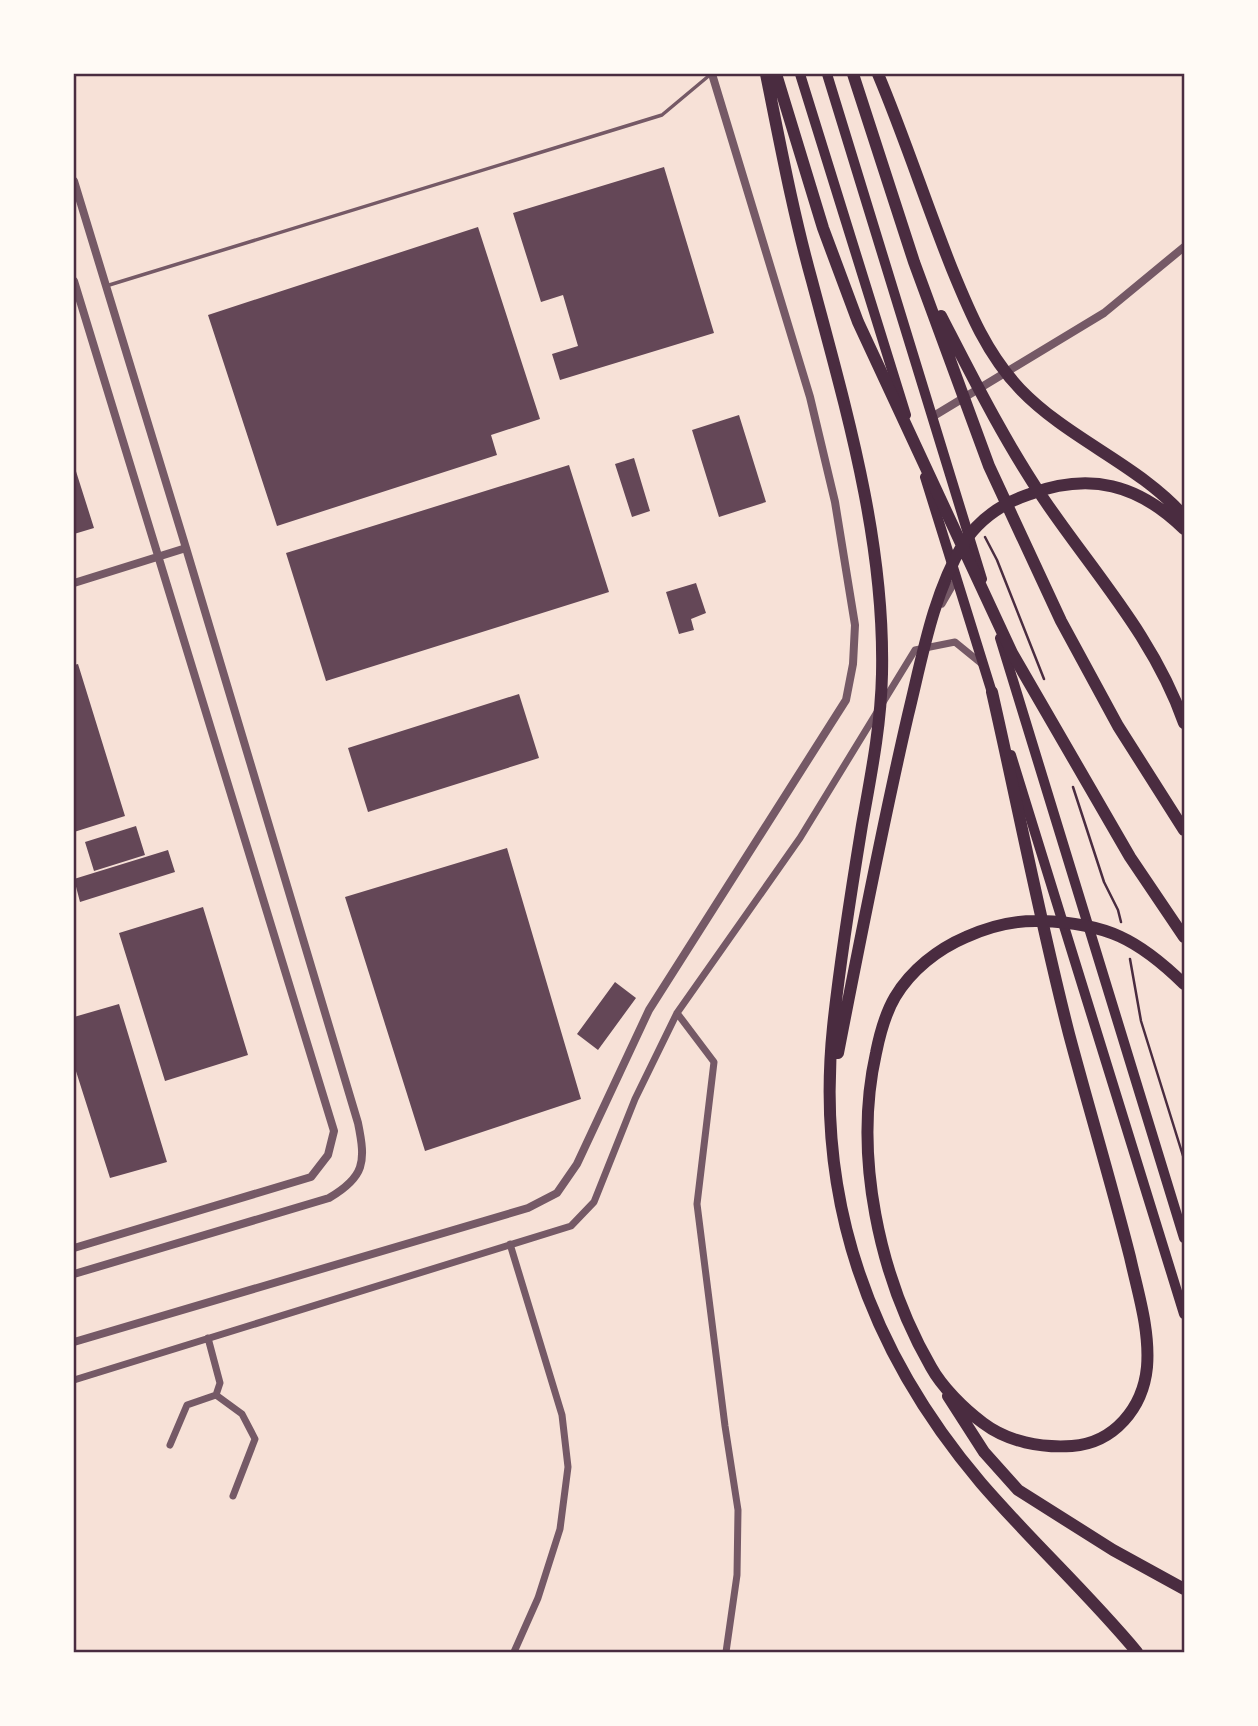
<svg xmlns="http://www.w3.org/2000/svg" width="1258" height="1726" font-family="Quicksand,sans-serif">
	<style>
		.building { fill: #644757 }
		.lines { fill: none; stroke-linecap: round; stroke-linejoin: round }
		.path { stroke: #4a2c40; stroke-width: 2.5 }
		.service { stroke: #755966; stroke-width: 3.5 }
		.minor { stroke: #755966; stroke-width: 7 }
		.tertiary { stroke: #755966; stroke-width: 8 }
		.primary { stroke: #4a2c40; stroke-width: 10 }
		.motorway { stroke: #4a2c40; stroke-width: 12 }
		.neatline { fill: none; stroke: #4a2c40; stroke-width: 2.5 }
	</style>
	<rect width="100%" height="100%" fill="#f7e1d7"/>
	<!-- building -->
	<path class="building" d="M 664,167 L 714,333 L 560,380 L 552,354 L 578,346 L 563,295 L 541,302 L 513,213 Z
		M 478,227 L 540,419 L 491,435 L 497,455 L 277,526 L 208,315 Z
		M 739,415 L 766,502 L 719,517 L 692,430 Z
		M 634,458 L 650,511 L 632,517 L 615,464 Z
		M 74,465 L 94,528 L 74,534 Z
		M 569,465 L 609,592 L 326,681 L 286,553 Z
		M 696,583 L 706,613 L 691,619 L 694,630 L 679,634 L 666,592 Z
		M 78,664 L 125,816 L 74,832 L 74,665 Z
		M 519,694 L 539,758 L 368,812 L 348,748 Z
		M 136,826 L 145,855 L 94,871 L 85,842 Z
		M 507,848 L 581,1099 L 425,1151 L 345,897 Z
		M 168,850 L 175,872 L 80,902 L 74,879 Z
		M 203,907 L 248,1055 L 165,1081 L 119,933 Z
		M 615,982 L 636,998 L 598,1050 L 577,1034 Z
		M 119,1004 L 167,1162 L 110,1178 L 74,1065 L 74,1017 Z"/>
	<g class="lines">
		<!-- path -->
		<path class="path" d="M 985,537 L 997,560 L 1044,679
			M 1073,787 L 1104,882 L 1118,910 L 1121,922
			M 1130,959 L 1141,1021 L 1184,1159"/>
		<!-- service -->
		<path class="service" d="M 106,286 L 662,115 L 711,74"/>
		<!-- minor -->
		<path class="minor" d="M 942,604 L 957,578
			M 677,1013 L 714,1062 L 697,1204 L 725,1426 L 738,1510 L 737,1575 L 726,1652
			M 510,1244 L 562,1415 L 568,1467 L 560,1529 L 538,1598 L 514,1652
			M 74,1380 L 571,1226 L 594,1202 L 635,1099 L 677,1013 L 800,838 L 915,650 L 955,642 L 982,664
			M 216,1395 L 242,1414 L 255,1439 L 233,1496
			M 170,1445 L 187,1405 L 216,1395 L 220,1383 L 208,1338"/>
		<!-- tertiary -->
		<path class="tertiary" d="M 74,181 L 186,548 L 358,1123 C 366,1162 365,1177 329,1198 L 74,1274
			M 74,281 L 334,1131 L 328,1155 L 311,1177 L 74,1248
			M 932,417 L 1104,313 L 1184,247
			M 74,583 L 186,548
			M 74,1342 L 528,1208 L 557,1193 L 577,1164 L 649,1010 L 846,700 L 853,664 L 855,625 L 835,502 L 810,397 L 712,74"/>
		<!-- primary -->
		<path class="primary" d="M 800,74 L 906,415
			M 827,74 L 982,579
			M 925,477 L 994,699
			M 1000,638 L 1184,1238
			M 1011,755 L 1184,1314"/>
		<!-- motorway -->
		<path class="motorway" d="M 766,74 C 780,143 793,213 812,281 C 846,409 885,540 882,674 C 881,725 871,775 862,825 C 851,892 840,960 833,1027 C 815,1200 870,1352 981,1483 C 1031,1541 1088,1593 1137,1652
			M 776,74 L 823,228 L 858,322 L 1012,653 L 1130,857 L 1184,937
			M 853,74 L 914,262 L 989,466 L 1061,621 L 1118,726 L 1184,830
			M 878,74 C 905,138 926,204 952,269 C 970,313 987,354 1020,389 C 1069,440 1138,464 1184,516
			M 941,316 C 973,378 1004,440 1043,498 C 1093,572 1154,637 1184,723
			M 992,692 C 1018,806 1040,921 1069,1034 C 1089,1109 1111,1182 1130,1257 C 1138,1293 1150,1330 1147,1367 C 1143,1408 1114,1443 1072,1446 C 1041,1448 1008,1442 983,1423 C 964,1409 942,1387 931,1367 C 879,1277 853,1155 876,1053 C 880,1033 885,1014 895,997 C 911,970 938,949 966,937 C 990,926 1014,920 1041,921 C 1106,923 1138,939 1184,984
			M 838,1053 C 860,940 882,827 908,715 C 922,658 933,594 963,544 C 979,519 1003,503 1030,494 C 1090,472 1138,484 1184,529
			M 948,1396 L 984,1452 L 1018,1490 L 1113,1550 L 1184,1589"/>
	</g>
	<!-- border -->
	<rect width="1258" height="1726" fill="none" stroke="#fffaf5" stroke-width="150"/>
	<rect x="75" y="75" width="1108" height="1576" class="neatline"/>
</svg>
